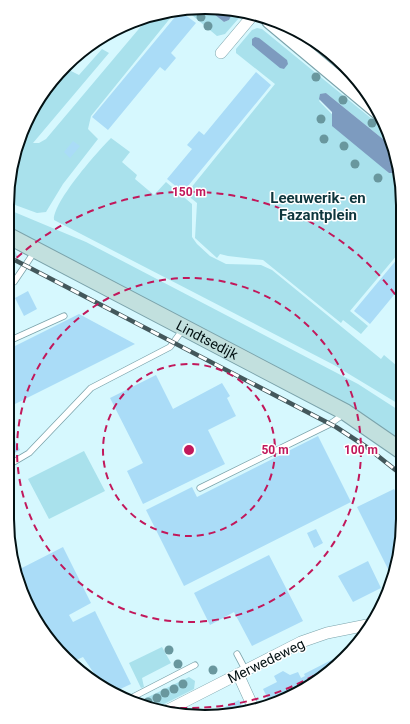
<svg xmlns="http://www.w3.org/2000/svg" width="410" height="724" font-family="Roboto,sans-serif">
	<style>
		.green { fill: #a9e1ec }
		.water { fill: #7d9bbf }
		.building { fill: #aadcf7 }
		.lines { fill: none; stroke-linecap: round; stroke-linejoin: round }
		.service-casing { stroke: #7ba3ab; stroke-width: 7 }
		.minor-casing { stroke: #7ba3ab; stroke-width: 12 }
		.tertiary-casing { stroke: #7ba3ab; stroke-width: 16 }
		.secondary-casing { stroke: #7ba3ab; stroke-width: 18 }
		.service { stroke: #fff; stroke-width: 5.5 }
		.minor { stroke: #fff; stroke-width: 11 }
		.tertiary { stroke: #fff; stroke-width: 14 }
		.secondary { stroke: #c2e0de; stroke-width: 16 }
		.rail-casing { stroke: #43575b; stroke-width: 4.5 }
		.rail { stroke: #fff; stroke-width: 3; stroke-dasharray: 9; stroke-linecap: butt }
		.tree { fill: #69979e }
		.ring { fill: none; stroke: #c2185b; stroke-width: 2; stroke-dasharray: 7 5 }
		.labels { text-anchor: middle; stroke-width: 3; stroke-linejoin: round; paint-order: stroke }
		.street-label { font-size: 14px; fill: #031113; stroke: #fff }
		.neighbourhood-label { font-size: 15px; font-weight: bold; fill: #0e363d; stroke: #fff }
		.rim { fill: none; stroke: #031113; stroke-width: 2 }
		.centre { fill: #c2185b; stroke: #fff; stroke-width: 2 }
		.ring-label { font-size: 12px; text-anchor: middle; font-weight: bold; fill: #c2185b; stroke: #fff; stroke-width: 3; stroke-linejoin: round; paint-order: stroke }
	</style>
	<rect width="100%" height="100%" fill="#d6f8fe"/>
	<!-- green -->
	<path class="green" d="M 166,11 L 176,11 L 91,116 L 88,129 L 98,139 L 63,184 L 46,212 L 37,213 L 7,202 L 7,192 L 17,142 L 40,95 L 67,69 L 79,75 L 102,49 L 109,53 L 33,143 L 39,143 L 46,139 L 148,18 Z
		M 187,11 L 210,11 L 224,22 L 229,20 L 230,14 L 226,11 L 239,11 L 239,18 L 225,34 L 217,36 Z
		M 257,28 L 262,29 L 389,133 L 394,148 L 326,93 L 319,101 L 389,173 L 399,173 L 403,192 L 403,248 L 350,311 L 368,326 L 361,334 L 343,320 L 341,323 L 263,260 L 228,256 L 220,254 L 217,258 L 195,238 L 197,203 L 186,194 L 275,84 L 236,53 L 236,49 L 252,30 Z
		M 314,40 L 332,54 L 329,59 L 311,44 Z
		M 337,59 L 352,74 L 351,76 L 336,64 L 332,64 Z
		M 111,138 L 130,152 L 122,162 L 137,175 L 135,179 L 154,195 L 166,182 L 192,204 L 192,237 L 197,244 L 210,256 L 226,264 L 261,265 L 272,270 L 381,359 L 384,355 L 403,371 L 403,396 L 397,403 L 334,365 L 54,220 C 53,202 97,152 111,138 Z
		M 7,209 L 86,242 L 358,384 L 403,413 L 403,444 L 7,227 Z
		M 7,243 L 14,248 L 18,258 L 7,253 Z
		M 84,451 L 105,491 L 49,519 L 28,479 Z
		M 162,647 L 171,663 L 142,678 L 144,687 L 141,688 L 129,663 Z
		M 189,677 L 195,681 L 194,689 L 152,710 L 145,706 L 142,700 Z"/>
	<!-- water -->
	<path class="water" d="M 210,11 L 226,11 L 231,16 L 229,20 L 224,22 Z
		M 255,37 L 259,38 L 287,60 L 288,64 L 284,69 L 280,68 L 252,45 L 252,39 Z
		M 326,93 L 394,148 L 399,173 L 389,173 L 332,126 L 332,112 L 319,99 L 320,94 Z"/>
	<!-- building -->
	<path class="building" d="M 180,11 L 196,23 L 171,53 L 176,58 L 165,71 L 160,67 L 108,130 L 92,117 Z
		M 256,72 L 271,85 L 183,192 L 167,179 L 192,149 L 187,145 L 199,131 L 204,135 Z
		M 73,141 L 80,146 L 70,158 L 64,152 Z
		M 403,252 L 403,284 L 370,324 L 354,311 Z
		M 28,291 L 37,309 L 24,316 L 15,298 Z
		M 79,314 L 135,344 L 7,408 L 7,350 Z
		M 156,375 L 173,409 L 222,383 L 230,396 L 227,398 L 236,416 L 208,430 L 225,464 L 143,504 L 127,471 L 143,463 L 110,398 Z
		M 7,425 L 20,450 L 7,457 Z
		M 318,436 L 351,502 L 184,586 L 146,510 L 192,487 L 197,497 Z
		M 394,489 L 403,505 L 403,532 L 393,579 L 357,507 Z
		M 316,529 L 323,543 L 314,548 L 307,533 Z
		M 63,547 L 91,603 L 69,615 L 73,622 L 95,611 L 131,684 L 114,692 L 104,688 L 83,657 L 72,662 L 48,639 L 17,582 L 16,571 Z
		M 269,555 L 303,621 L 252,646 L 234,612 L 210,625 L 194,593 Z
		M 368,561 L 381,588 L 353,602 L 338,576 Z
		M 349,651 L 326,676 L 271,705 L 263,689 L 277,682 L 274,676 L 283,671 L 290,675 L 298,672 L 301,678 L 305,676 L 304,674 Z
		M 239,700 L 244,711 L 207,717 L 207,716 Z"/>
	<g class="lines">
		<defs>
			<path id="service" d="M 7,287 L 14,282 L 35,251
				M 7,332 L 11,340 L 64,316
				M 7,466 L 29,453 L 91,388 L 170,347 L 184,328
				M 200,488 L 330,424 L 344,414
				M 237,654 L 246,671
				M 129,699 L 195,665"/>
			<path id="minor" d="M 221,53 L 253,15
				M 238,674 L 254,709
				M 164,712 L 301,642 L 327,633 L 372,624"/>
			<path id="tertiary" d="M 269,21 L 379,113"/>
			<g id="secondary">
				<path id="s1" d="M 7,235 L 345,412 L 403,452"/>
			</g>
		</defs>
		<!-- service casing -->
		<use href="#service" class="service-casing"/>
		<!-- minor casing -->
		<use href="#minor" class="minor-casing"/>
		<!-- tertiary casing -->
		<use href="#tertiary" class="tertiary-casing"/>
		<!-- secondary casing -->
		<use href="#secondary" class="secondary-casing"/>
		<!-- service -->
		<use href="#service" class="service"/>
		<!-- minor -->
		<use href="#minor" class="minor"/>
		<!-- tertiary -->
		<use href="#tertiary" class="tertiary"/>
		<!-- secondary -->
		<use href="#secondary" class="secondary"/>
		<defs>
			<path id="rail" d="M 7,256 L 336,427 L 368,448 L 403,476"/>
		</defs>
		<!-- rail casing -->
		<use href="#rail" class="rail-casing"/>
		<!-- rail -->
		<use href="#rail" class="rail"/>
	</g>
	<!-- trees -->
	<g class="tree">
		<circle cx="201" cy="17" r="4.5"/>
		<circle cx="208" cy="26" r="4.5"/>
		<circle cx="316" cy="77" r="4.5"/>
		<circle cx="343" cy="100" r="4.5"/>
		<circle cx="321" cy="119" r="4.5"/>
		<circle cx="372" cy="123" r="4.5"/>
		<circle cx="324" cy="139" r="4.5"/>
		<circle cx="344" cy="146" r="4.5"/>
		<circle cx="355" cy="164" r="4.5"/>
		<circle cx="378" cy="178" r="4.5"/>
		<circle cx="169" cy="650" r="4.5"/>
		<circle cx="178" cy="664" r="4.5"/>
		<circle cx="213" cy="670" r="4.5"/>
		<circle cx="183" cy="684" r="4.5"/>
		<circle cx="174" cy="689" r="4.5"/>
		<circle cx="165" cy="693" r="4.5"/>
		<circle cx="157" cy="698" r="4.5"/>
		<circle cx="148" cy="702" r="4.5"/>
	</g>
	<!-- distance rings -->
	<g class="ring">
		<circle cx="189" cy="450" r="86"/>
		<circle cx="189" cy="450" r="172"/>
		<path d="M344 656A258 258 0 0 1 138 703M8 266A258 258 0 0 1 402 304"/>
	</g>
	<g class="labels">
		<!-- street labels -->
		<g class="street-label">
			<text dy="5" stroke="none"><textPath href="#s1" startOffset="226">Lindtsedijk</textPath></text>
			<text transform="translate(266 661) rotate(-26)" y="5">Merwedeweg</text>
		</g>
		<!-- neighbourhood labels -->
		<g class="neighbourhood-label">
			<text x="318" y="203">Leeuwerik- en<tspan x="318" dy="17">Fazantplein</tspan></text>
		</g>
	</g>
	<!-- crop -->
	<path d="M0 0H410V724H0ZM205 14H205A191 191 0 0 1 396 205V519A191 191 0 0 1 205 710H205A191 191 0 0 1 14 519V205A191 191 0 0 1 205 14Z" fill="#fff" fill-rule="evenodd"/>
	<path class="rim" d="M205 14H205A191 191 0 0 1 396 205V519A191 191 0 0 1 205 710H205A191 191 0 0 1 14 519V205A191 191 0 0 1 205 14Z"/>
	<circle cx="189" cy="450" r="6" class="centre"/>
	<g class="ring-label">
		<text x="189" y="196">150 m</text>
		<text x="275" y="454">50 m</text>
		<text x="361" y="454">100 m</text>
	</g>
</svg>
